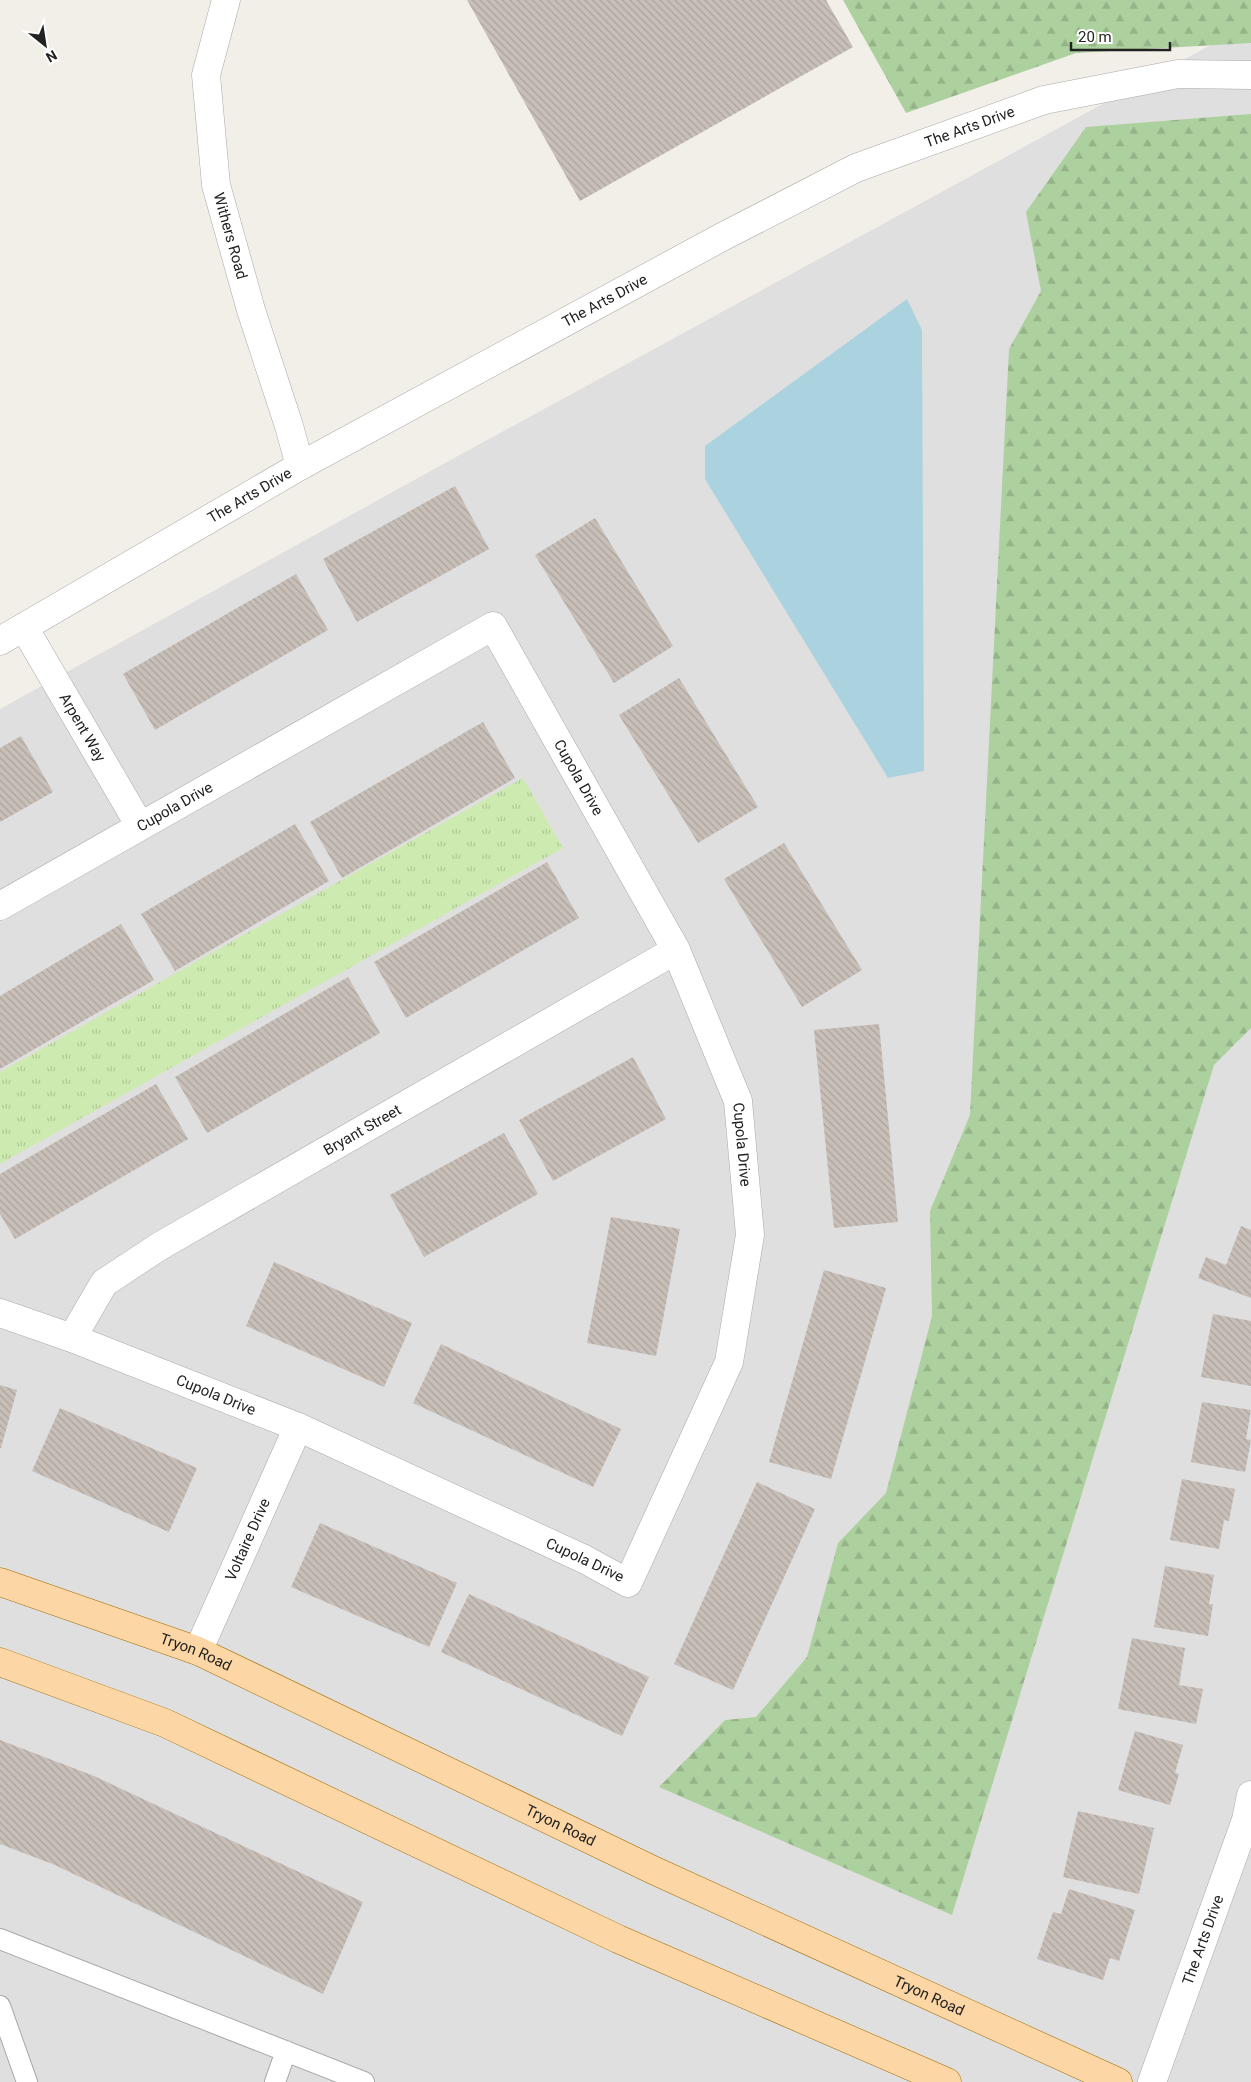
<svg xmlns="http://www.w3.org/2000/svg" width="1251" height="2082" viewBox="0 0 1251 2082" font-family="Roboto,sans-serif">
	<defs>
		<pattern id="grass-tufts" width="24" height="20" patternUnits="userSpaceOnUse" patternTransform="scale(1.25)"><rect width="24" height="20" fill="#cdebb0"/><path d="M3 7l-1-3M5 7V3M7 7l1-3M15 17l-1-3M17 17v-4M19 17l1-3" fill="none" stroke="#b0c997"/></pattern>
		<pattern id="forest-firs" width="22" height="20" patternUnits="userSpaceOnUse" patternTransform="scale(1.25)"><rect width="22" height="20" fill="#add19e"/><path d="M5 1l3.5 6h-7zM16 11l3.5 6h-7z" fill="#95b388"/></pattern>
		<pattern id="building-back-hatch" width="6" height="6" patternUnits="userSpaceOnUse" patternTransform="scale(1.25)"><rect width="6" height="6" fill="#c7bfb8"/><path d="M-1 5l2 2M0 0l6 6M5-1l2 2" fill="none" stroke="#aba49e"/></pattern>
	</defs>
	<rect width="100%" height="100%" fill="#f2efe9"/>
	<!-- residential -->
	<path fill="#e0dfdf" d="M1251 23V2082H0V709L436 468Z"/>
	<!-- grass -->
	<path fill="url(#grass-tufts)" d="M523 778 563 848 0 1164V1072Z"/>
	<!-- forest -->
	<path fill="url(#forest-firs)" d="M843 0H1251V43L1076 53 906 113Z
		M1251 114V1028L1214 1065 952 1915 659 1787 725 1720 756 1717 807 1657 838 1543 886 1493 932 1316 930 1211 970 1115 1009 349 1041 291 1026 212 1086 127Z"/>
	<!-- water -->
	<path fill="#aad3df" d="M907 299 922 330 924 771 888 778 705 479V446Z"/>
	<!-- building -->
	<path fill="url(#building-back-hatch)" d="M467 0H826L853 47 580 201Z
		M455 486 489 549 357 622 323 559Z
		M595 518 673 646 614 683 535 555Z
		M296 574 328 630 155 730 123 674Z
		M679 678 758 807 698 843 619 715Z
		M483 722 515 778 342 878 310 822Z
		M21 736 53 792 0 822V748Z
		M295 824 329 881 175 971 141 914Z
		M784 843 862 970 802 1007 724 879Z
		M547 862 579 918 406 1018 374 962Z
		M121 924 154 980 0 1069V996Z
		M348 977 380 1033 207 1133 175 1077Z
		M879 1024 898 1222 834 1228 814 1030Z
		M633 1057 666 1119 553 1181 519 1120Z
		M156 1084 188 1139 15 1239 0 1214V1174Z
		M504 1133 538 1194 424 1257 390 1195Z
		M611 1217 680 1229 656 1356 587 1343Z
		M1241 1226 1251 1230V1298L1198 1278 1206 1257 1226 1265Z
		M274 1262 412 1323 384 1387 246 1326Z
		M824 1270 886 1288 831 1479 769 1462Z
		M1213 1314 1251 1321V1386L1201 1377Z
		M441 1344 621 1429 593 1487 413 1403Z
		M0 1385 17 1390 1 1448H0Z
		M1202 1402 1251 1410 1246 1439 1251 1440 1245 1472 1191 1462Z
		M60 1408 197 1468 169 1532 32 1471Z
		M1182 1479 1235 1489 1229 1521 1224 1520 1219 1549 1170 1540Z
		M757 1482 815 1509 733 1690 674 1664Z
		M320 1523 457 1583 429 1647 291 1587Z
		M1165 1566 1214 1575 1209 1604H1213L1208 1636 1154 1627Z
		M469 1594 649 1677 622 1736 441 1652Z
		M1132 1638 1185 1648 1179 1685 1203 1689 1196 1724 1118 1709Z
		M1135 1731 1183 1745 1175 1773 1179 1774 1170 1805 1118 1790Z
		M0 1740 94 1776 363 1902 323 1994 55 1865 0 1844Z
		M1078 1811 1154 1828 1139 1894 1063 1877Z
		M1069 1889 1135 1910 1119 1961 1110 1958 1103 1980 1037 1959 1053 1912 1061 1914Z"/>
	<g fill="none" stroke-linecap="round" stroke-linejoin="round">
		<defs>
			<path id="lane" d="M0 1939 364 2082
				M0 2006 27 2082
				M275 2082 286 2051"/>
			<g id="street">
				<path id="s1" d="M226 0 206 75 216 185 251 310 289 426 300 466"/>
				<path id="s2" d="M25 629 140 826"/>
				<path id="s3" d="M0 641 300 466 722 237 856 168 1044 100 1178 74 1251 75"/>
				<path id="s4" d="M0 906 493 626 676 950 738 1101 750 1235 729 1362 628 1583 584 1559 298 1427 72 1338 0 1313"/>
				<path id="s5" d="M72 1338 104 1283 160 1246 676 950"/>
				<path id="s6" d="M198 1651 298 1427"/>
				<path id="s7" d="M1152 2082 1246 1820 1251 1795"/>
			</g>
			<g id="primary">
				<path id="s8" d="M0 1582 198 1651 653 1870 1118 2082"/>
				<path d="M0 1662 165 1723 618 1939 947 2082"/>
			</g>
		</defs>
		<!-- lane casing -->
		<use href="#lane" stroke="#a9a9a9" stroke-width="22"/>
		<!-- street casing -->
		<use href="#street" stroke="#a9a9a9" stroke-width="29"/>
		<!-- primary casing -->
		<use href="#primary" stroke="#a06b00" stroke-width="29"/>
		<!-- lane -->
		<use href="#lane" stroke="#fff" stroke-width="20"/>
		<!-- street -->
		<use href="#street" stroke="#fff" stroke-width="28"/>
		<!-- primary -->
		<use href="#primary" stroke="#fcd6a4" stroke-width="28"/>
	</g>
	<g text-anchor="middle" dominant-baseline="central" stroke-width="5" stroke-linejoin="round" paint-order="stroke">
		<!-- street labels -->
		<g font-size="15" fill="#222" stroke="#fff">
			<text stroke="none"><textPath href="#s3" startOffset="1099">The Arts Drive</textPath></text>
			<text stroke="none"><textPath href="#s1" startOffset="241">Withers Road</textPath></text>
			<text stroke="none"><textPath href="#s3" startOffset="694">The Arts Drive</textPath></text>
			<text stroke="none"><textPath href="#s3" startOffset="289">The Arts Drive</textPath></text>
			<text stroke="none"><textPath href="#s2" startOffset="114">Arpent Way</textPath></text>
			<text stroke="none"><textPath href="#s4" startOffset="741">Cupola Drive</textPath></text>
			<text stroke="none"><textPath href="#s4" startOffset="201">Cupola Drive</textPath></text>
			<text stroke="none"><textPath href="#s5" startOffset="364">Bryant Street</textPath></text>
			<text stroke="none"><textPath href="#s4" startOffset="1146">Cupola Drive</textPath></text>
			<text transform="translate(216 1395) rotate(22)">Cupola Drive</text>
			<text stroke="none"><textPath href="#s6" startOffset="122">Voltaire Drive</textPath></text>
			<text transform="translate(585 1560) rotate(25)">Cupola Drive</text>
			<text stroke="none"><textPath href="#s8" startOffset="208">Tryon Road</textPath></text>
			<text stroke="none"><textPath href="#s8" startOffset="612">Tryon Road</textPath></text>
			<text stroke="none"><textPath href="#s7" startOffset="151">The Arts Drive</textPath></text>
			<text stroke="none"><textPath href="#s8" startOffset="1018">Tryon Road</textPath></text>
		</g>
	</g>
	<!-- north arrow -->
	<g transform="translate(45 45) rotate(150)" stroke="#ffffff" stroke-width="4" paint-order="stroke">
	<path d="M0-4L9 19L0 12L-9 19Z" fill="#222222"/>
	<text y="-8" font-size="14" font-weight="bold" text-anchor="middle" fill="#222222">N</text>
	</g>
	<!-- scale -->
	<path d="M1071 42v8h99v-8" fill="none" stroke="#222222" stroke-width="2.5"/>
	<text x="1078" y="42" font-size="15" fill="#222222" stroke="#ffffff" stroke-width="4" paint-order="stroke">20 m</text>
</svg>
